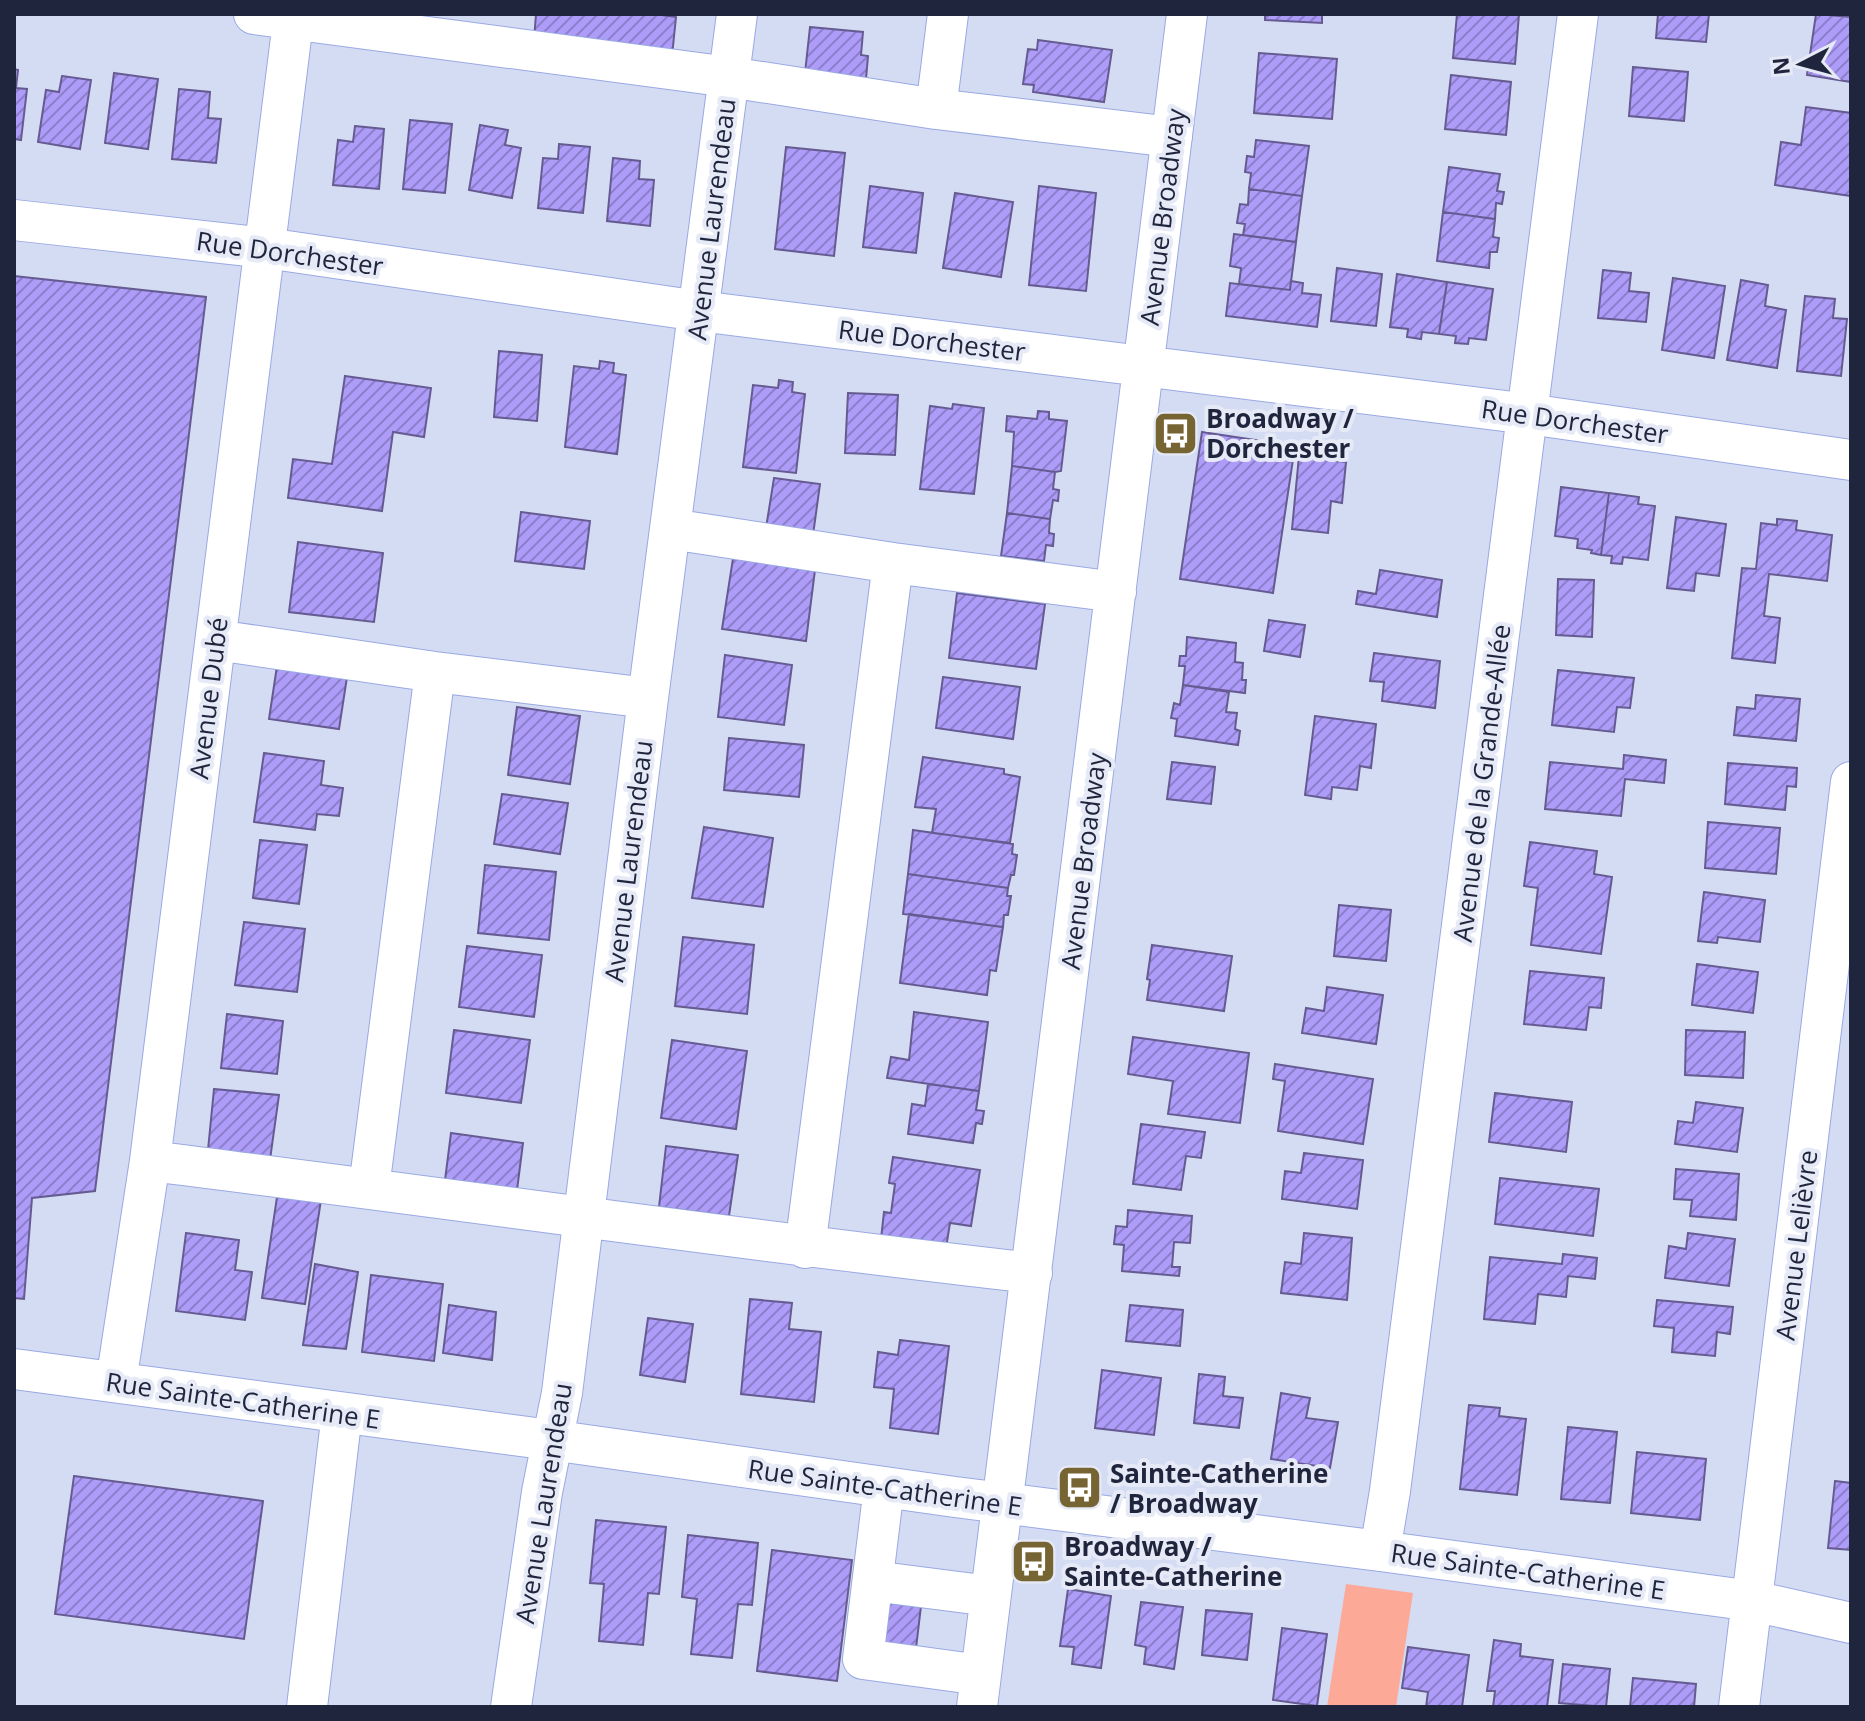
<svg xmlns="http://www.w3.org/2000/svg" width="1865" height="1721" viewBox="0 0 1865 1721" font-family="'Open Sans',sans-serif">
	<defs>
		<pattern id="building-hatch" width="6" height="6" patternUnits="userSpaceOnUse" patternTransform="scale(2)"><rect width="6" height="6" fill="#ae9cf9"/><path d="M-1 1l2-2M0 6l6-6M5 7l2-2" fill="none" stroke="#8d7fcb"/></pattern>
	</defs>
	<rect width="100%" height="100%" fill="#d4dcf4"/>
	<!-- green -->
	<path fill="#fda998" d="M1346 1584 1413 1593 1396 1707H1327Z"/>
	<!-- building -->
	<path fill="url(#building-hatch)" stroke="#655b91" stroke-width="2" d="M536 14H654L676 17 672 56 534 40Z
		M1265 14H1322V23L1265 20Z
		M1457 14H1519L1515 64 1453 58Z
		M1658 14H1709L1706 42 1656 38Z
		M1816 14 1851 17V82L1807 75Z
		M810 27 863 32 861 55 868 56 866 79 805 73Z
		M1038 40 1112 50 1104 102 1033 92 1034 85 1023 84 1028 49 1037 50Z
		M1259 53 1337 59 1332 119 1254 113Z
		M1633 67 1688 72 1684 121 1629 116Z
		M14 69 18 70 16 88 27 89 21 140 14 139Z
		M114 73 158 79 148 149 105 143Z
		M1451 75 1511 82 1506 135 1445 129Z
		M62 76 91 80 80 149 38 142 46 90 59 92Z
		M179 89 210 92 208 118 221 119 216 163 172 159Z
		M1806 107 1851 113V196L1775 185 1781 142 1801 145Z
		M410 120 452 124 445 193 403 189Z
		M480 125 508 130 505 145 521 148 512 198 469 190Z
		M355 126 384 129 379 189 333 185 338 140 353 142Z
		M1256 140 1309 146 1302 196 1249 189 1251 173 1245 172 1247 156 1254 157Z
		M559 144 590 147 583 213 538 208 543 158 558 159Z
		M786 147 845 153 834 256 775 249Z
		M613 158 640 161 639 179 654 180 650 226 607 221Z
		M1449 167 1500 174 1497 191 1504 192 1502 204 1496 203 1495 219 1443 212Z
		M870 186 923 193 916 253 863 247Z
		M1039 186 1096 193 1086 291 1029 285Z
		M1249 189 1302 196 1296 242 1243 235 1245 224 1237 223 1240 204 1248 205Z
		M955 193 1013 202 1001 277 943 268Z
		M1443 212 1495 219 1493 237 1499 238 1497 252H1490L1489 268 1437 261Z
		M1234 234 1296 242 1290 290 1239 284 1241 268 1230 266Z
		M1337 268 1382 274 1376 326 1331 321Z
		M1603 270 1631 273 1629 291 1649 293 1646 322 1598 318Z
		M1397 274 1447 282 1439 334 1422 332 1421 339 1407 337 1408 329 1390 327Z
		M14 276 206 297 95 1191 32 1198 24 1299 14 1298Z
		M1673 278 1725 286 1714 358 1662 350Z
		M1741 280 1768 285 1765 306 1786 310 1777 368 1727 360Z
		M1291 281 1303 283 1302 293 1321 295 1317 327 1226 316 1230 283 1290 290Z
		M1447 282 1493 289 1486 340 1469 338 1468 344 1455 343 1456 336 1439 334Z
		M1805 296 1835 299 1833 318 1847 319 1841 376 1797 371Z
		M499 351 542 355 537 421 494 417Z
		M600 361 614 363 613 373 626 375 617 454 565 447 574 366 599 369Z
		M345 376 431 388 424 437 393 432 382 511 288 498 293 459 332 464Z
		M779 380 793 382 792 392 805 394 796 473 743 467 753 385 778 388Z
		M848 393 898 395 895 455 845 453Z
		M953 404 984 408 974 494 920 489 930 406 952 409Z
		M1038 411 1049 412V419L1067 421 1061 471 1055 472 1012 466 1014 432 1006 431 1007 416 1037 419Z
		M1202 432 1295 446 1273 593 1180 579Z
		M1299 456 1346 462 1342 503 1331 501 1328 533 1292 529Z
		M1012 466 1055 472 1053 489 1059 490 1058 501 1053 500 1050 519 1007 513Z
		M774 478 820 484 813 535 766 528Z
		M1561 487 1609 493 1601 555 1591 553 1592 550 1577 548 1578 539 1555 536Z
		M1609 493 1639 497 1638 504 1655 506 1648 560 1623 557 1622 564 1611 563 1612 556 1601 555Z
		M521 512 590 521 584 569 515 561Z
		M1007 513 1050 519 1049 533 1054 534 1053 546 1046 545 1044 561 1001 556Z
		M1676 517 1726 524 1719 576 1696 573 1694 591 1667 588Z
		M1777 519 1797 521 1796 530 1832 535 1827 581 1769 574 1764 616 1780 618 1775 663 1732 658 1742 568 1756 569 1761 523 1777 525Z
		M298 542 383 553 374 622 289 612Z
		M734 552 816 562 806 641 722 629Z
		M1380 570 1442 580 1437 617 1356 604 1358 591 1376 594Z
		M1558 579 1594 580 1592 637 1556 635Z
		M957 593 1045 604 1036 669 949 658Z
		M1269 620 1305 625 1300 657 1264 651Z
		M1187 637 1236 643 1235 662 1243 663 1242 680H1246L1245 693 1183 685 1185 666H1179L1180 656H1186Z
		M1374 653 1440 661 1435 708 1382 701 1384 682 1370 681Z
		M725 655 792 665 784 725 718 717Z
		M277 666 347 677 339 729 269 719Z
		M1558 670 1634 678 1630 708 1617 707 1614 732 1552 725Z
		M943 677 1020 687 1013 739 936 728Z
		M1183 685 1229 692 1226 712 1237 713 1235 729 1240 731 1238 745 1175 736 1177 719 1171 718 1174 703 1180 705Z
		M1756 695 1800 699 1796 741 1734 735 1737 707 1755 709Z
		M517 707 580 716 570 784 508 775Z
		M1315 716 1376 724 1371 768 1360 766 1357 790 1332 787 1331 799 1305 795Z
		M729 738 804 745 799 797 724 790Z
		M264 753 324 761 321 785 343 788 339 816 317 814 315 830 254 822Z
		M1624 755 1666 760 1664 783 1625 779 1621 816 1545 809 1550 762 1623 769Z
		M923 757 1004 769V774L1020 777 1010 843 932 833 936 809 915 807Z
		M1172 762 1215 767 1211 804 1167 799Z
		M1728 763 1797 768 1796 787 1787 786 1785 810 1725 804Z
		M502 794 568 803 560 854 494 844Z
		M1708 822 1780 828 1776 874 1705 868Z
		M704 827 773 838 763 907 692 898Z
		M913 830 1013 844 1012 854 1017 855 1014 875H1011L1008 888 908 874Z
		M260 840 307 845 299 904 253 898Z
		M1530 842 1597 851 1594 874 1612 877 1601 954 1531 945 1538 888 1524 886Z
		M485 865 556 872 549 940 478 933Z
		M908 874 1008 888 1007 896H1011L1008 915H1004L1003 927 903 914Z
		M1704 892 1765 900 1760 942 1718 937 1717 943 1698 941Z
		M1339 905 1391 910 1386 961 1334 956Z
		M909 914 1003 927 996 971 990 970 987 995 900 983Z
		M244 922 305 929 297 992 235 985Z
		M683 937 754 945 747 1014 675 1006Z
		M1152 945 1232 956 1224 1011 1147 1000 1150 980 1147 979Z
		M467 946 542 955 534 1017 459 1007Z
		M1697 964 1758 972 1753 1013 1692 1005Z
		M1530 971 1604 978 1601 1008 1589 1007 1586 1030 1524 1024Z
		M1327 987 1383 995 1376 1044 1302 1033 1306 1008 1324 1011Z
		M914 1012 988 1022 979 1091 887 1078 891 1057 909 1060Z
		M227 1014 283 1021 277 1074 221 1068Z
		M454 1030 530 1040 521 1103 446 1093Z
		M1686 1030 1745 1032 1743 1078 1685 1075Z
		M1133 1037 1249 1053 1240 1123 1168 1114 1173 1081 1128 1074Z
		M672 1040 747 1051 736 1129 661 1118Z
		M1275 1064 1373 1079 1363 1144 1278 1131 1285 1081 1273 1079Z
		M928 1084 979 1091 976 1110 984 1111 982 1124 976 1123 973 1143 908 1134 912 1104 925 1106Z
		M214 1089 279 1095 269 1167 207 1160Z
		M1495 1093 1572 1102 1566 1152 1489 1142Z
		M1696 1102 1743 1108 1737 1152 1675 1144 1678 1121 1693 1123Z
		M1141 1124 1205 1132 1201 1158 1186 1156 1181 1190 1133 1184Z
		M451 1133 523 1143 516 1198 444 1188Z
		M666 1146 738 1155 729 1216 659 1207Z
		M1304 1153 1363 1160 1357 1209 1282 1199 1285 1171 1301 1173Z
		M893 1157 980 1170 971 1226 950 1223 946 1248 881 1239 884 1212 891 1213 895 1184 889 1183Z
		M1676 1169 1739 1174 1736 1220 1690 1216 1692 1200 1674 1199Z
		M1500 1178 1599 1189 1593 1236 1495 1224Z
		M277 1197 321 1200 305 1304 262 1298Z
		M1128 1210 1192 1216 1190 1243 1174 1242 1172 1267H1180L1179 1276 1122 1271 1124 1245 1114 1244 1116 1226 1127 1227Z
		M186 1233 239 1240 235 1270 252 1272 245 1320 176 1311Z
		M1304 1233 1352 1238 1347 1300 1281 1293 1285 1262 1301 1264Z
		M1688 1233 1735 1239 1729 1286 1665 1278 1669 1246 1686 1249Z
		M1563 1254 1597 1258 1595 1279 1568 1276 1566 1297 1538 1294 1535 1324 1484 1319 1490 1257 1562 1264Z
		M315 1264 358 1272 346 1349 303 1345Z
		M371 1275 443 1284 434 1361 362 1352Z
		M750 1299 792 1303 789 1329 821 1332 814 1402 741 1394Z
		M1657 1300 1733 1307 1730 1334 1717 1332 1715 1356 1672 1352 1674 1328 1654 1326Z
		M449 1305 496 1312 492 1360 443 1353Z
		M1130 1305 1183 1310 1180 1346 1126 1341Z
		M648 1318 693 1324 685 1382 640 1375Z
		M900 1340 949 1346 938 1434 890 1428 894 1389 874 1387 878 1352 898 1355Z
		M1102 1370 1161 1378 1154 1435 1095 1428Z
		M1199 1374 1225 1377 1223 1396 1243 1398 1239 1428 1194 1423Z
		M1281 1393 1310 1398 1306 1418 1338 1422 1330 1468 1271 1459Z
		M1469 1405 1500 1408 1499 1416 1526 1419 1517 1495 1460 1489Z
		M1568 1427 1617 1432 1610 1503 1561 1499Z
		M1637 1452 1706 1459 1700 1520 1631 1513Z
		M74 1476 263 1501 244 1639 55 1614Z
		M1835 1481 1851 1483V1550L1828 1548Z
		M596 1520 666 1527 659 1594 648 1593 643 1645 599 1641 604 1584 590 1583Z
		M688 1535 758 1543 752 1605 738 1604 732 1658 691 1654 697 1599 682 1597Z
		M772 1550 852 1560 837 1681 757 1671Z
		M1068 1589 1111 1596 1101 1668 1072 1664 1074 1647 1060 1646Z
		M880 1600 921 1606 916 1648 874 1642Z
		M1141 1602 1183 1607 1174 1669 1144 1664 1146 1647 1135 1645Z
		M1206 1610 1252 1614 1247 1660 1202 1655Z
		M1282 1628 1327 1634 1317 1706 1273 1700Z
		M1494 1640 1521 1644 1520 1656 1553 1660 1547 1707H1493L1495 1691H1487Z
		M1408 1647 1469 1655 1462 1707H1426L1428 1692 1402 1688Z
		M1563 1664 1610 1669 1606 1707 1559 1703Z
		M1633 1678 1696 1684 1694 1707H1630Z"/>
	<g fill="none" stroke-linecap="round" stroke-linejoin="round">
		<defs>
			<path id="minor" d="M254 14 729 77 936 109 1172 137
				M936 109 948 14
				M14 220 266 248 699 311 1528 414 1851 460
				M671 529 893 563 1116 592
				M216 640 435 672 648 698
				M150 1161C444 1197 737 1240 1032 1273
				M369 1188 435 672
				M805 1248 893 563
				M14 1369 551 1440 955 1497 1380 1551 1753 1601 1851 1623
				M116 1382 150 1161 294 14
				M884 1487 863 1659 981 1675
				M1380 1551 1390 1491 1578 14
				M873 1581 990 1596
				M307 1707 342 1413
				M511 1707 542 1492 562 1393 648 698 737 14
				M977 1707 1187 14
				M1739 1707 1851 782"/>
		</defs>
		<!-- minor casing -->
		<use href="#minor" stroke="#99a9e2" stroke-width="42"/>
		<!-- minor -->
		<use href="#minor" stroke="#fff" stroke-width="40"/>
	</g>
	<!-- icons -->
	<defs>
		<symbol id="bus-square" viewBox="-11 -11 22 22"><rect x="-9" y="-9" width="18" height="18" rx="4" fill="#766533" stroke="#e6e9f6"/><path d="M-5-6H5V4H4V6H2V4H-2V6H-4V4H-5ZM-3.5-4V0h7V-4ZM-3.5 1.2v1.5H-2V1.2ZM2 1.2v1.5H3.5V1.2Z" fill="#fff"/></symbol>
	</defs>
	<g fill-rule="evenodd">
		<use href="#bus-square" x="1150" y="408" width="51" height="51"/>
		<use href="#bus-square" x="1054" y="1462" width="51" height="51"/>
		<use href="#bus-square" x="1008" y="1536" width="51" height="51"/>
	</g>
	<g text-anchor="middle" dominant-baseline="central" stroke-width="8" stroke-linejoin="round" paint-order="stroke">
		<!-- street labels -->
		<g font-size="26" fill="#1f253c" stroke="#e6e9f6">
			<text transform="translate(1162 217) rotate(-83)">Avenue Broadway</text>
			<text transform="translate(711 219) rotate(-83)">Avenue Laurendeau</text>
			<text transform="translate(290 253) rotate(8)">Rue Dorchester</text>
			<text transform="translate(932 340) rotate(7)">Rue Dorchester</text>
			<text transform="translate(1575 421) rotate(8)">Rue Dorchester</text>
			<text transform="translate(208 698) rotate(-83)">Avenue Dubé</text>
			<text transform="translate(1481 783) rotate(-83)">Avenue de la Grande-Allée</text>
			<text transform="translate(628 861) rotate(-83)">Avenue Laurendeau</text>
			<text transform="translate(1083 861) rotate(-83)">Avenue Broadway</text>
			<text transform="translate(1796 1245) rotate(-83)">Avenue Lelièvre</text>
			<text transform="translate(243 1400) rotate(8)">Rue Sainte-Catherine E</text>
			<text transform="translate(885 1487) rotate(8)">Rue Sainte-Catherine E</text>
			<text transform="translate(543 1503) rotate(-81)">Avenue Laurendeau</text>
			<text transform="translate(1528 1571) rotate(8)">Rue Sainte-Catherine E</text>
		</g>
		<!-- poi labels -->
		<g font-size="26" font-weight="bold" fill="#1f253c" stroke="#e6e9f6" text-anchor="start">
			<text x="1206" y="418">Broadway /<tspan x="1206" dy="30">Dorchester</tspan></text>
			<text x="1110" y="1473">Sainte-Catherine<tspan x="1110" dy="30">/ Broadway</tspan></text>
			<text x="1064" y="1546">Broadway /<tspan x="1064" dy="30">Sainte-Catherine</tspan></text>
		</g>
	</g>
	<!-- border -->
	<rect width="1865" height="1721" fill="none" stroke="#1f253c" stroke-width="32"/>
	<!-- north arrow -->
	<g transform="translate(1801 64) rotate(264)" stroke="#e6e9f6" stroke-width="6" paint-order="stroke">
	<path d="M0-6L14 30L0 20L-14 30Z" fill="#1f253c"/>
	<text y="-12" font-size="22" font-weight="bold" text-anchor="middle" fill="#1f253c">N</text>
	</g>
</svg>
